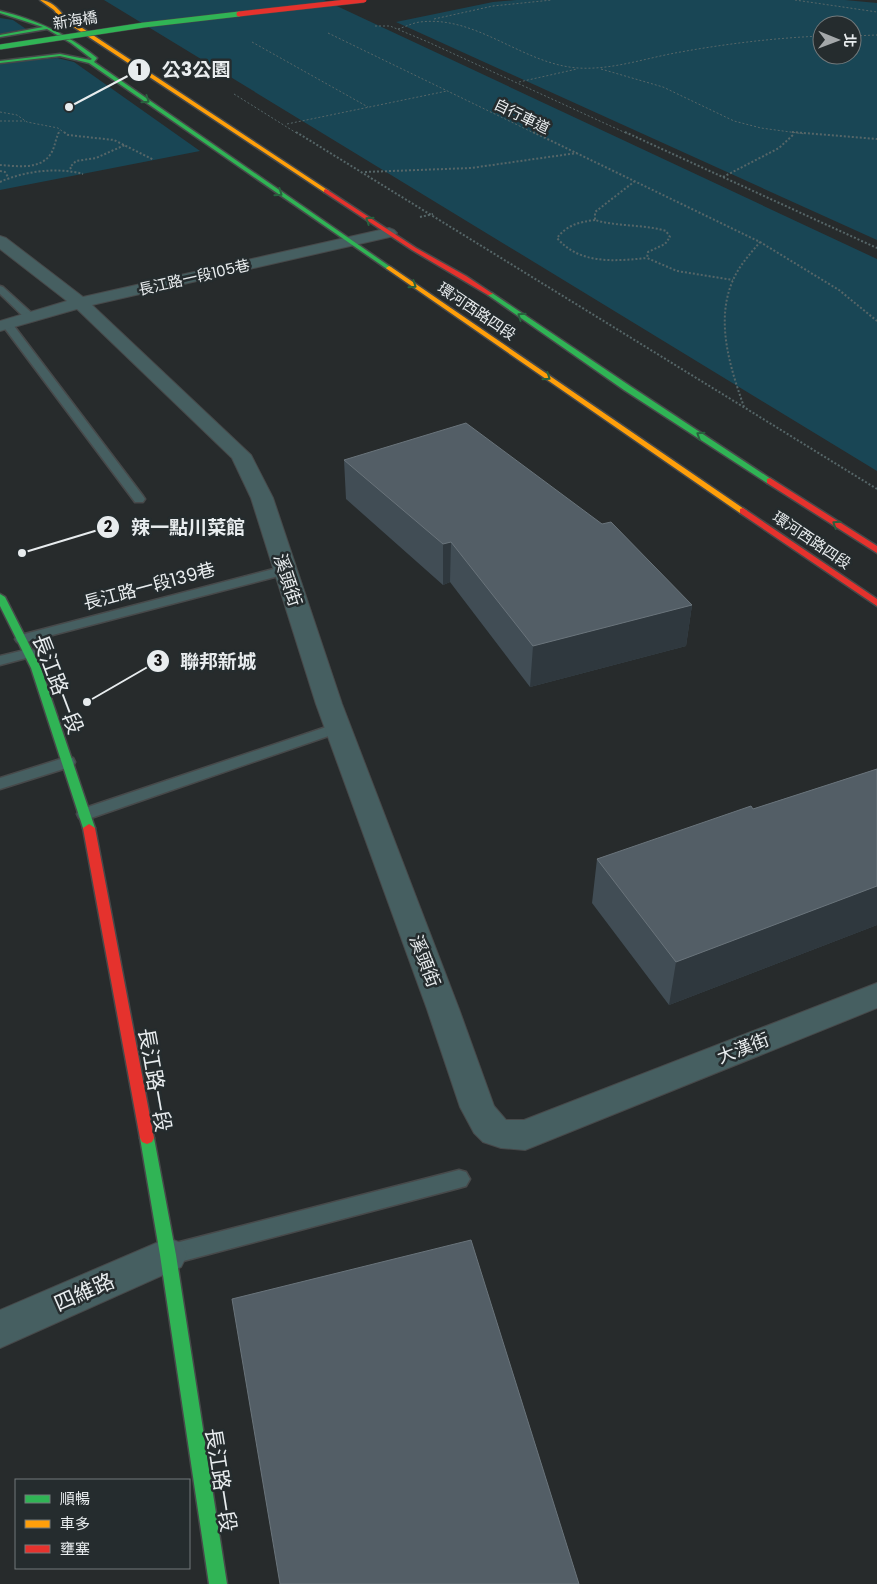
<svg xmlns="http://www.w3.org/2000/svg" width="877" height="1584" viewBox="0 0 877 1584" font-family="Poppins,'Noto Sans TC',sans-serif">
	<rect width="100%" height="100%" fill="#272b2c"/>
	<!-- green -->
	<path fill="#194655" fill-rule="evenodd" d="M104 0H324L877 259V471Z
		M516 0H845L877 3V240L396 22 493 2ZM822 25H852V55H822Z
		M0 18 13 20 26 29 0 34Z
		M57 58 74 62 200 151 0 190V63Z"/>
	<g fill="none" stroke-linecap="round" stroke-linejoin="round">
		<defs>
			<path id="lane" d="M0 286 3 287 35 316V320H27L0 294Z
				M7 321 11 322 143 496 145 499 143 502H135L3 326 2 324Z
				M285 566 290 567 292 570 290 573 22 643 17 642 15 639 17 636Z
				M29 649 34 650 36 653 34 656 0 665V656Z
				M338 723 343 725 346 728 343 731 91 818 85 820 79 818 77 814 79 810Z
				M67 757 73 758 75 762 73 766 0 789V778Z
				M459 1170 466 1172 470 1179 466 1186 459 1188 168 1265 160 1262 157 1255 160 1248 168 1245Z"/>
			<path id="street" d="M389 228 394 230 397 233 394 236 92 305 251 455 273 498 342 704 459 1009 494 1106 506 1120H524L877 983V1008L525 1150 501 1148 483 1142 474 1133 460 1107 427 1009 316 704 251 498 232 458 77 309 0 331V321L67 301 0 249V236L6 238 83 297Z
				M168 1238 181 1243 187 1255 181 1267 0 1348V1310Z"/>
			<path id="fast" d="M0 11C37 20 67 34 97 58L94 62 392 268 387 269 89 63 60 56 0 63V61L60 54 90 60 92 59 71 43 47 29 0 37V35L43 27 0 13Z
				M488 293H492L630 386 774 481 773 483H767L624 390 488 295Z
				M0 594 5 597 41 668 95 828 93 831H85L83 828 31 668 0 606Z
				M147 1132 152 1134 154 1138 176 1255 227 1584H209L160 1255 140 1138 142 1134Z"/>
			<path id="slow" d="M40 0C50 0 58 8 64 16L329 191 324 192 60 18 54 10Z
				M389 266 391 267 747 511 746 513H740L387 269 386 268Z"/>
			<path id="jam" d="M326 189 416 248 466 276 493 294 488 295 412 250 324 192V190Z
				M770 478 877 546V553L767 483V479Z
				M743 508 877 599V606L740 513V509Z
				M89 824 95 828 154 1138 152 1142 147 1144 142 1142 140 1138 83 828Z"/>
		</defs>
		<!-- lane casing -->
		<use href="#lane" stroke="#47494a" stroke-width="3"/>
		<!-- street casing -->
		<use href="#street" stroke="#47494a" stroke-width="2"/>
		<!-- fast casing -->
		<use href="#fast" stroke="#47494a" stroke-width="3"/>
		<!-- slow casing -->
		<use href="#slow" stroke="#47494a" stroke-width="3"/>
		<!-- jam casing -->
		<use href="#jam" stroke="#47494a" stroke-width="3"/>
		<!-- path-far1 -->
		<path stroke="#566668" stroke-width="1" stroke-dasharray="2 2" stroke-linecap="butt" d="M795 0 877 12
			M434 19 493 6 552 0
			M375 26H390L428 42 628 134
			M398 29C405 27 412 23 420 22 477 15 522 64 578 68 611 70 643 59 675 53 724 44 773 38 822 36
			M328 33 536 134
			M852 36 877 35
			M252 42 368 107
			M601 69 663 87 734 121 761 128 805 134
			M519 82 577 69
			M234 94 298 134
			M0 112 17 115 27 122 58 128 66 134
			M0 121H25
			M287 124 447 91
			M58 134 60 130"/>
		<!-- path -->
		<path stroke="#566668" stroke-width="2" stroke-dasharray="2 2" stroke-linecap="butt" d="M64 132 68 135 114 140 154 160
			M296 132 877 489
			M533 132 760 242 839 290 877 321
			M625 132 877 248
			M792 132 877 139
			M0 165C16 166 39 170 50 155 55 148 55 140 59 132
			M71 169 70 167 76 161 96 158 125 145
			M0 171 5 172 8 177
			M365 172 471 168 577 153
			M723 177 779 148 794 134
			M635 181 595 212V220C618 227 643 224 666 231L670 237 665 244 648 252 647 258 677 271 733 280
			M0 182C24 171 58 167 83 174
			M420 217 433 214
			M595 220C579 222 567 225 557 238 580 265 615 261 647 258
			M744 407C730 367 715 321 733 280 739 266 750 254 760 242"/>
		<!-- lane -->
		<use href="#lane" fill="#465f61" fill-rule="evenodd"/>
		<!-- street -->
		<use href="#street" fill="#465f61" fill-rule="evenodd"/>
		<!-- fast -->
		<use href="#fast" fill="#30b455" fill-rule="evenodd"/>
		<!-- slow -->
		<use href="#slow" fill="#ff9f0a" fill-rule="evenodd"/>
		<!-- jam -->
		<use href="#jam" fill="#e5322d" fill-rule="evenodd"/>
		<defs>
			<path id="fast-bridge" d="M0 47 144 25 239 14"/>
			<path id="jam-bridge" d="M239 14 364 0"/>
		</defs>
		<!-- fast-bridge casing -->
		<use href="#fast-bridge" stroke="#47494a" stroke-width="6" stroke-linecap="butt"/>
		<!-- jam-bridge casing -->
		<use href="#jam-bridge" stroke="#47494a" stroke-width="6" stroke-linecap="butt"/>
		<!-- fast-bridge -->
		<use href="#fast-bridge" stroke="#30b455" stroke-width="5"/>
		<!-- jam-bridge -->
		<use href="#jam-bridge" stroke="#e5322d" stroke-width="5"/>
	</g>
	<!-- wall -->
	<path fill="#414d55" d="M344 460 692 605 686 646 530 687 450 582 443 585 346 499Z
		M877 769V925L669 1005 592 903 597 859Z"/>
	<!-- shaded-wall -->
	<path fill="#2f383e" d="M451 542 450 582 443 585V544Z
		M692 605 686 646 530 687 533 646Z
		M877 886V925L669 1005 676 962Z"/>
	<!-- building -->
	<path fill="#535e66" stroke="#6a747b" d="M466 423 602 524 611 522 692 605 533 646 451 542 443 544 344 460Z
		M877 769V886L676 962 597 859 751 806 753 809Z
		M471 1240 579 1584H280L232 1299Z"/>
	<!-- one-way arrows -->
	<defs><path id="oneway-chevron" d="M-2-3.5L2.5 0L-2 3.5" fill="none" stroke-width="1.6" stroke-linecap="round" stroke-linejoin="round" transform="scale(1.25)"/></defs>
	<g stroke="#29623e">
		<use href="#oneway-chevron" transform="translate(146 100) rotate(35)"/>
		<use href="#oneway-chevron" transform="translate(279 193) rotate(35)"/>
		<use href="#oneway-chevron" transform="translate(369 220) rotate(-146)"/>
		<use href="#oneway-chevron" transform="translate(413 285) rotate(34)"/>
		<use href="#oneway-chevron" transform="translate(521 316) rotate(-145)"/>
		<use href="#oneway-chevron" transform="translate(547 377) rotate(34)"/>
		<use href="#oneway-chevron" transform="translate(700 435) rotate(-147)"/>
		<use href="#oneway-chevron" transform="translate(836 524) rotate(-147)"/>
	</g>
	<g text-anchor="middle" dominant-baseline="central" stroke-width="5" stroke-linejoin="round" paint-order="stroke">
		<!-- far-street labels -->
		<g font-size="15" fill="#e8ecee" stroke="#252c2e">
			<text transform="translate(75 20) rotate(-9)">新海橋</text>
			<text transform="translate(522 116) rotate(26)">自行車道</text>
			<text transform="translate(194 277) rotate(-13)">長江路一段105巷</text>
			<text transform="translate(477 311) rotate(34)">環河西路四段</text>
			<text transform="translate(812 540) rotate(34)">環河西路四段</text>
		</g>
		<!-- street labels -->
		<g font-size="18" fill="#e8ecee" stroke="#252c2e">
			<text transform="translate(288 580) rotate(72)">溪頭街</text>
			<text transform="translate(149 586) rotate(-15)">長江路一段139巷</text>
			<text transform="translate(425 961) rotate(69)">溪頭街</text>
			<text transform="translate(743 1048) rotate(-21)">大漢街</text>
		</g>
		<!-- near-street labels -->
		<g font-size="21" fill="#e8ecee" stroke="#252c2e">
			<text transform="translate(58 684) rotate(69)">長江路一段</text>
			<text transform="translate(155 1080) rotate(80)">長江路一段</text>
			<text transform="translate(84 1292) rotate(-24)">四維路</text>
			<text transform="translate(221 1480) rotate(81)">長江路一段</text>
		</g>
	</g>
	<!-- callouts -->
	<path fill="none" stroke="#e8ecee" stroke-width="2" d="M69 107L139 70M22 553L108 527M87 702L158 661"/>
	<g fill="#e8ecee" stroke="#252c2e" stroke-width="2">
		<circle cx="69" cy="107" r="5"/>
		<circle cx="22" cy="553" r="5"/>
		<circle cx="87" cy="702" r="5"/>
		<circle cx="139" cy="70" r="12"/>
		<circle cx="108" cy="527" r="12"/>
		<circle cx="158" cy="661" r="12"/>
	</g>
	<g font-size="15" text-anchor="middle" font-weight="bold" fill="#111">
		<text x="139" y="75">1</text>
		<text x="108" y="532">2</text>
		<text x="158" y="666">3</text>
	</g>
	<g font-size="19" text-anchor="middle" font-weight="bold" fill="#e8ecee" stroke="#252c2e" stroke-width="5" stroke-linejoin="round" paint-order="stroke">
		<text x="196" y="76">公3公園</text>
		<text x="188" y="534">辣一點川菜館</text>
		<text x="218" y="668">聯邦新城</text>
	</g>
	<!-- legend -->
	<rect x="15" y="1479" width="175" height="90" fill="#252c2e" stroke="#73797b"/>
	<rect x="25" y="1495" width="25" height="8" fill="#30b455" stroke="#73797b"/>
	<text x="60" y="1504" font-size="15" fill="#e8ecee">順暢</text>
	<rect x="25" y="1520" width="25" height="8" fill="#ff9f0a" stroke="#73797b"/>
	<text x="60" y="1529" font-size="15" fill="#e8ecee">車多</text>
	<rect x="25" y="1545" width="25" height="8" fill="#e5322d" stroke="#73797b"/>
	<text x="60" y="1554" font-size="15" fill="#e8ecee">壅塞</text>
	<!-- north arrow -->
	<g transform="translate(837 40) rotate(91)"><circle r="24" fill="#252c2e" stroke="#73797b"/>
	<path d="M0-4L9 19L0 12L-9 19Z" fill="#a4a8aa"/>
	<text y="-8" font-size="14" font-weight="bold" text-anchor="middle" fill="#e8ecee">北</text>
	</g>
</svg>
